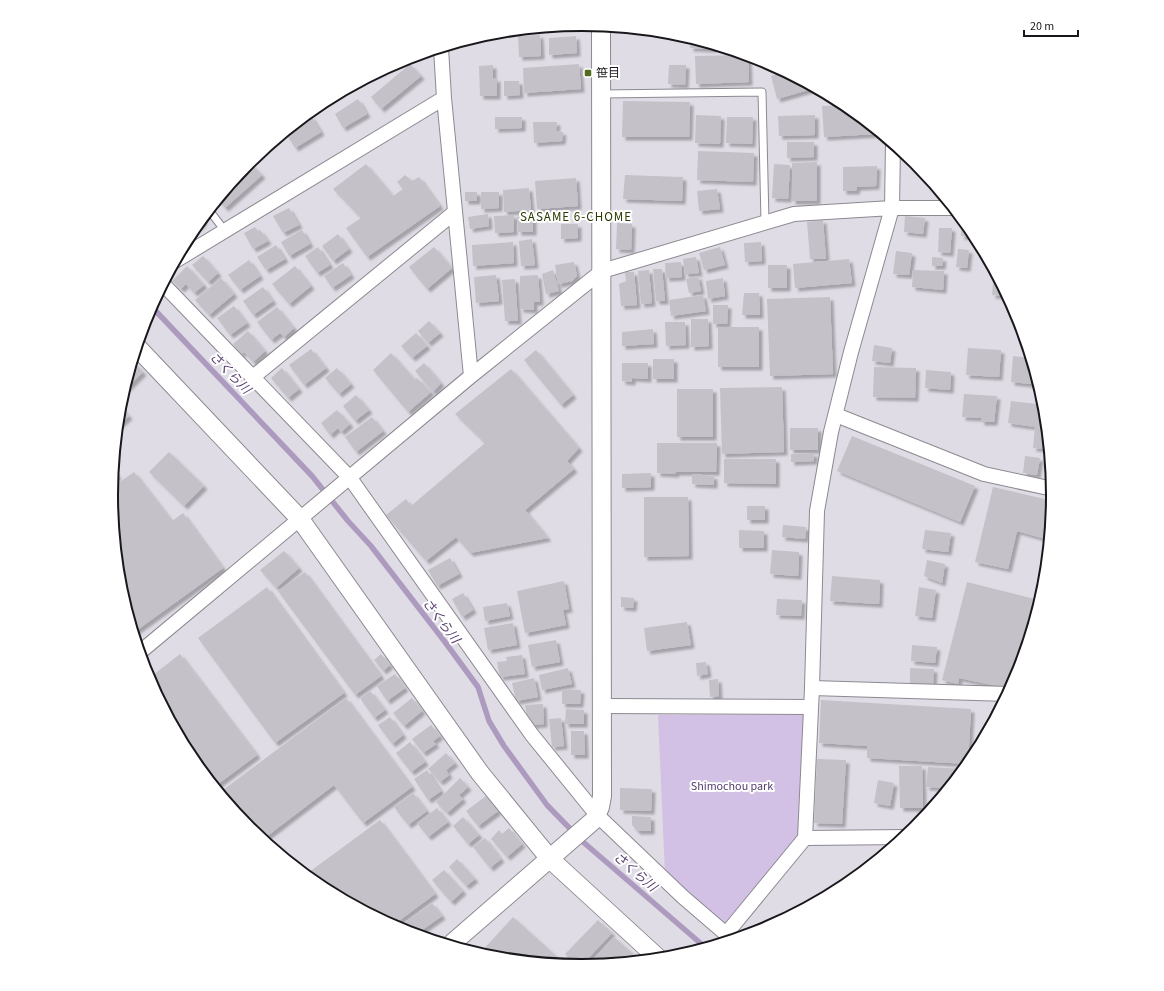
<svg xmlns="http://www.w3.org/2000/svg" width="1164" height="991" viewBox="0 0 1164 991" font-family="'Source Sans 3','Noto Sans JP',sans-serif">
	<defs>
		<filter id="shadow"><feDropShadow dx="3.5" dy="3.5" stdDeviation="1" flood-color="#0004"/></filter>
	</defs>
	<rect width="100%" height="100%" fill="#e0dce5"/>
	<!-- green -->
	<path fill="#d2c1e5" d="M658 715H805L801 836 723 926 665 874Z"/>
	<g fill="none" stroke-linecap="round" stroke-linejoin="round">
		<!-- stream -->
		<path stroke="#ac9bbf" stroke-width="5.5" d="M151 306 312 476 348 521 371 546 445 642 478 687 489 721 504 746 547 805 582 841 706 948"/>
	</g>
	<!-- building -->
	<path fill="#c4c1c9" filter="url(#shadow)" d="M540 35 541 56 519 57 518 36Z
		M576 36 577 53 549 55V38Z
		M691 38 713 45V49L690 48Z
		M745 55 748 56 749 82 696 84 695 56Z
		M410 64 421 76 381 109 371 97Z
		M579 64 581 89 524 93 523 68Z
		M493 65V79L497 78V96H480L479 66Z
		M669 65H686L685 85 668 84Z
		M784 72 794 77 815 88 777 99 771 76Z
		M504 81H519L520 95 504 96Z
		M358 99 367 114 343 128 335 114Z
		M623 101 690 102 689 137H622Z
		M846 105 877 130V134L824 137 822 106Z
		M696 115 721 116 720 144 695 143Z
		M815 115V135L779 136 778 116Z
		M311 116 321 132 295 148 285 132Z
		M495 117H522V128L495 129Z
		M727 117H753L752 144 726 143Z
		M533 122H557L556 131 563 132 562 141 534 143Z
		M787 142H814V157L787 158Z
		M698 151 754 153 753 182 697 180Z
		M249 162 262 175 225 208 218 200Z
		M817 162V201H792V163Z
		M366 164 393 196 403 189 397 182 405 175 412 181 419 177 440 206 367 257 346 228 361 218 333 189Z
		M774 164 790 165 788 199 772 198Z
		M877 166 876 186 857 187 856 191H843V167Z
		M625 175 683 177 682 201 623 199Z
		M576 178 578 206 537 209 535 181Z
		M529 188 531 210 504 212 503 190Z
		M717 189 720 209 699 211 697 191Z
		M465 192H477V201H465Z
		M481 192H499V208L481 209Z
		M289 208 299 225 283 233 273 216Z
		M488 214 489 226 470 229 468 217Z
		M514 215V232L495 233 494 216Z
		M905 216 925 218 923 234 904 232Z
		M517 217H533V232H518Z
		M962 218 974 234 976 237 961 236Z
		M202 219 204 221 192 233 191 232Z
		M823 220 826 259H810L807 222Z
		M617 223 632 224 631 250 616 249Z
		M561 224H578V238L561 239Z
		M255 227 258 231 260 230 268 241 253 249 244 233Z
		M939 228H952L950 253 938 252Z
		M302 230 310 244 289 256 281 242Z
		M338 234 349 249 333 261 322 246Z
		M532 239 535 265 521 266 519 241Z
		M513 242 514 263 473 266 472 245Z
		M761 242 762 261 745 262 744 243Z
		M276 245 285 259 266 270 257 257Z
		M318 247 330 265 317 273 305 256Z
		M434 247 452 268 427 289 409 267Z
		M720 247 725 265 704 270 699 253Z
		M958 249 969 250 967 268 956 267Z
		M896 251 912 253 909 275 893 274Z
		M203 256 218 273 208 282 192 265Z
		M696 257 699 273 685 274 683 259Z
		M932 257 943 258 942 266H932Z
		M849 259 852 283 795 288 793 264Z
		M249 260 260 276 240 290 228 275Z
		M574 262 577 276 572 281 558 284 555 265Z
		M681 262 682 277 666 278 665 263Z
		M343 263 351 275 332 288 324 276Z
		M768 265H787V288H768Z
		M187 266 204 285 194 293 186 284 181 289 172 281Z
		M295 266 311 286 289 304 272 284Z
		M653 269H662L665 301H656Z
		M553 270 559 291 546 294 542 274Z
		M649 270 652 303 641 304 638 271Z
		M913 270 944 271 943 290 912 287Z
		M994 271 1007 296 992 295Z
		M625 272H634L637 305 621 306 619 284 626 281Z
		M496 275 499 301 476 303 474 277Z
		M538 275 540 302H534V310L520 309V276Z
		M698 276 701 291 689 293 686 279Z
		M221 278 234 294 209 315 195 300Z
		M723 278 725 296 708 299 706 281Z
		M515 279 518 321H505L502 280Z
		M263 287 273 301 253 315 243 301Z
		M744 293H759L760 315H742Z
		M703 295 706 311 671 316 669 300Z
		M830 297 833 374 770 376 767 299Z
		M713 305H728L727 324H713Z
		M234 306 247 323 230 335 217 318Z
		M277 307 294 328 284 337 280 333 271 340 257 322Z
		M691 319H708L709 346 691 347Z
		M429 321 440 333 428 343 418 331Z
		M665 322H685L686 345 666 346Z
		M718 327H759V367H718Z
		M653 329 654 344 622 346V332Z
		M248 331 265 351 253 362 244 352 241 354 233 344Z
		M416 333 427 346 412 358 401 346Z
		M874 345 892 348 890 363 872 361Z
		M968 348 1001 350 999 377 966 375Z
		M311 349 326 368 304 385 289 365Z
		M536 350 573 395 561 405 524 360Z
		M391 353 415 380 417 378 431 392 408 412 373 370Z
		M1013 356 1031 358 1033 365 1031 384 1011 382Z
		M653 359H674V379H653Z
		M134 363 143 372 126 389 125 387 131 365Z
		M424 363 441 383 433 392 415 371Z
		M622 363H648V379L632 378V382L622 381Z
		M874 367 916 368 915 398 873 397Z
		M282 368 299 389 288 398 271 378Z
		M337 368 351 384 339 394 325 378Z
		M511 369 579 448 567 461 574 469 525 510 548 538 470 553 456 537 426 561 386 515 406 499 411 506 485 443 455 414Z
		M926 370 951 372 950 390 925 388Z
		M782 387 784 452 722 454 720 388Z
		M677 389H713V437H677Z
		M964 394 997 396 994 422H981V418L962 417Z
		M356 395 369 410 355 421 343 406Z
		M1011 401 1045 405 1049 449 1033 448 1035 427 1008 423Z
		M122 408 129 416 117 427 119 411Z
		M337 410 350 424 341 432 338 428 330 435 321 423Z
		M372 417 383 431 356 452 345 437Z
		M790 428H818V450H790Z
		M852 436 975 486 960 522 837 471Z
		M657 443H717L716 472H676L675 474 657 473Z
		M1048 451H1049L1051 475 1047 474Z
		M169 452 204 486 184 506 149 472Z
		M814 453V461L791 462V454Z
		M1025 456 1040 458 1037 475 1023 473Z
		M724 459H776V484L724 483Z
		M113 469 118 476 112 480Z
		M134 472 172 521 183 513 223 568 133 633 120 587 111 495V488Z
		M651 473V487L622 488V474Z
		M692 474 714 476V485L692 484Z
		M993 487 1053 501 1049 540 1017 531 1008 569 975 562Z
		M644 497H688L689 556 644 557Z
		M747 506H765V520H747Z
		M783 525 806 527 805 539 782 537Z
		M739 530 764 531V548H739Z
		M925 530 951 533 948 552 922 549Z
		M772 550 799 552 798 576 770 574Z
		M284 551 299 568 276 588 260 570Z
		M450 558 459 574 437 586 428 570Z
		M927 560 945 564 942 583 924 576Z
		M305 572 381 676 355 695 278 591Z
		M832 576 880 580 879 604 830 601Z
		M564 581 569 609 563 610 566 625 525 633 517 591Z
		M967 582 1039 600V605L1018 676 1011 689 959 678 958 684 942 680Z
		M267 587 344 693 275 743 198 638Z
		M919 587 936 590 932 618 915 616Z
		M463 593 473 610 462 617 452 599Z
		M621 597 634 598 633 608 621 607Z
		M777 599 802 600 801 616 776 615Z
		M507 603 510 616 485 621 483 607Z
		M687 622 691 645 647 651 644 628Z
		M513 623 517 645 488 650 484 628Z
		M556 640 560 662 532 667 528 645Z
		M912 645 937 647 935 663 911 661Z
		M180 654 257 755 214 787 190 757 148 679Z
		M381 654 390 665 383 671 374 660Z
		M522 655 525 674 500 677 497 662 507 661 506 657Z
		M706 662 708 674 697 676 696 663Z
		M568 668 572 684 542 690 539 675Z
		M910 668 934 669 933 685 910 684Z
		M395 674 405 688 387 701 377 686Z
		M534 678 538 697 516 701 512 683Z
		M718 679 719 696 710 697 709 680Z
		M562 689 581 690 580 704H562Z
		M370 691 385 710 374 718 360 698Z
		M346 698 412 787 363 823 334 785 262 840 248 829 219 793Z
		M412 698 422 711 404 726 393 713Z
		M821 700 971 709 968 764 867 758V746L819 743Z
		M543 704 544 724 531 725V717L527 716 525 705Z
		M566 709 584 710V724H565Z
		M390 717 403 735 392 744 378 725Z
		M561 718 564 746 552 747 549 719Z
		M431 725 440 736 433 741 436 744 423 753 412 739Z
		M571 731H584L585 755H571Z
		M410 742 425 762 411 772 396 753Z
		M446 753 455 763 446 770 449 775 440 782 428 769Z
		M817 759 846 760 842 824 814 823Z
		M899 766H922L923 808H900Z
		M928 767 964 769 949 788 926 787Z
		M427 770 441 791 428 800 414 779Z
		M460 778 468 787 459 795 463 799 447 813 436 802Z
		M878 780 894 783 890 806 874 803Z
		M620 788 652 789 651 811 620 810Z
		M413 793 427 811 408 825 394 807Z
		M486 796 498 811 478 826 466 811Z
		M934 796H942L934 806Z
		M437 808 448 822 428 837 417 823Z
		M632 816 651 817V831H637L632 825Z
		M463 817 479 835 468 844 453 826Z
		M380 820 435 894 392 926 320 887 305 875Z
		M509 828 522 844 507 857 491 839 499 830 502 834Z
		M485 838 501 859 490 868 473 847Z
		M457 859 475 879 466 886 449 867Z
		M444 870 463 891 451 902 432 880Z
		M432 903 442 916 415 935 398 929 397 928Z
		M513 917 566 965 490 958 479 954Z
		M598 920 612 933 580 967H578L565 954Z
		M614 937 641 961 586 967Z"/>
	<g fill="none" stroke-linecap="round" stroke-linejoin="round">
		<defs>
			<path id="service" d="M601 94 762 92 765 222
				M209 210 225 231"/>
			<path id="minor" d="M441 48 444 98 471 376
				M175 261 444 98
				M163 284 350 478 532 735 597 815 683 897 733 940
				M253 377 455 212
				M836 415 984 474 1053 489
				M139 653 471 376 602 271 794 214 892 208H953
				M812 688 1008 694
				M602 706 811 707
				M805 838 906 837
				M726 934 805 838 812 688 817 511 831 432 851 352 892 208 893 144"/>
			<path id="tertiary" d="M137 347 300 519 480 773 550 859 659 959
				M449 946 594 820 600 807 602 796 601 26"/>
		</defs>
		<!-- service casing -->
		<use href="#service" stroke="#8d8991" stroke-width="9"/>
		<!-- minor casing -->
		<use href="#minor" stroke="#8d8991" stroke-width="16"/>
		<!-- tertiary casing -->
		<use href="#tertiary" stroke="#8d8991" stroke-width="20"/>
		<!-- service -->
		<use href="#service" stroke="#fff" stroke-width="7"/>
		<!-- minor -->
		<use href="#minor" stroke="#fff" stroke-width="14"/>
		<!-- tertiary -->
		<use href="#tertiary" stroke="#fff" stroke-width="18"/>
	</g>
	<!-- markers -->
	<rect fill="#526c1e" stroke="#fff" stroke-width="1.5" x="584" y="69" width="8" height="8" rx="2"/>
	<g text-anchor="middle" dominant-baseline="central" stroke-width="4" stroke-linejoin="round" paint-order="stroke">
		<!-- poi labels -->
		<g font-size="12" fill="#19171b" stroke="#fff" text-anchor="start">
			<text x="596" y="73">笹目</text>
		</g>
		<!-- park labels -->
		<g font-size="12" fill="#533b6c" stroke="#fff">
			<text x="732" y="786">Shimochou park</text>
		</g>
		<!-- neighbourhood labels -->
		<g font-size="13" letter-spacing="1" fill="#2a3c04" stroke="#fff">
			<text x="576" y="217">SASAME 6-CHOME</text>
		</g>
		<!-- water labels -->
		<g font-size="13" font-style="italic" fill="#5b4274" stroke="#fff">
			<text transform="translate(230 373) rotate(46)">さくら川</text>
			<text transform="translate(441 621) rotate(53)">さくら川</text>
			<text transform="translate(635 872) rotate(41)">さくら川</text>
		</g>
	</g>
	<!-- crop -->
	<path d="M0 0H1164V991H0ZM118 495a464 464 0 1 1 928 0a464 464 0 1 1-928 0Z" fill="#fff" fill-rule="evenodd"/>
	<path fill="none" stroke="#19171b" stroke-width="2" d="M118 495a464 464 0 1 1 928 0a464 464 0 1 1-928 0Z"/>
	<!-- scale -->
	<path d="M1024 30v6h54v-6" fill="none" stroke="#19171b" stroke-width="2"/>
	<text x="1030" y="30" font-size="12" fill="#19171b" stroke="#ffffff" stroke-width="3" paint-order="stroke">20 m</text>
</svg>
